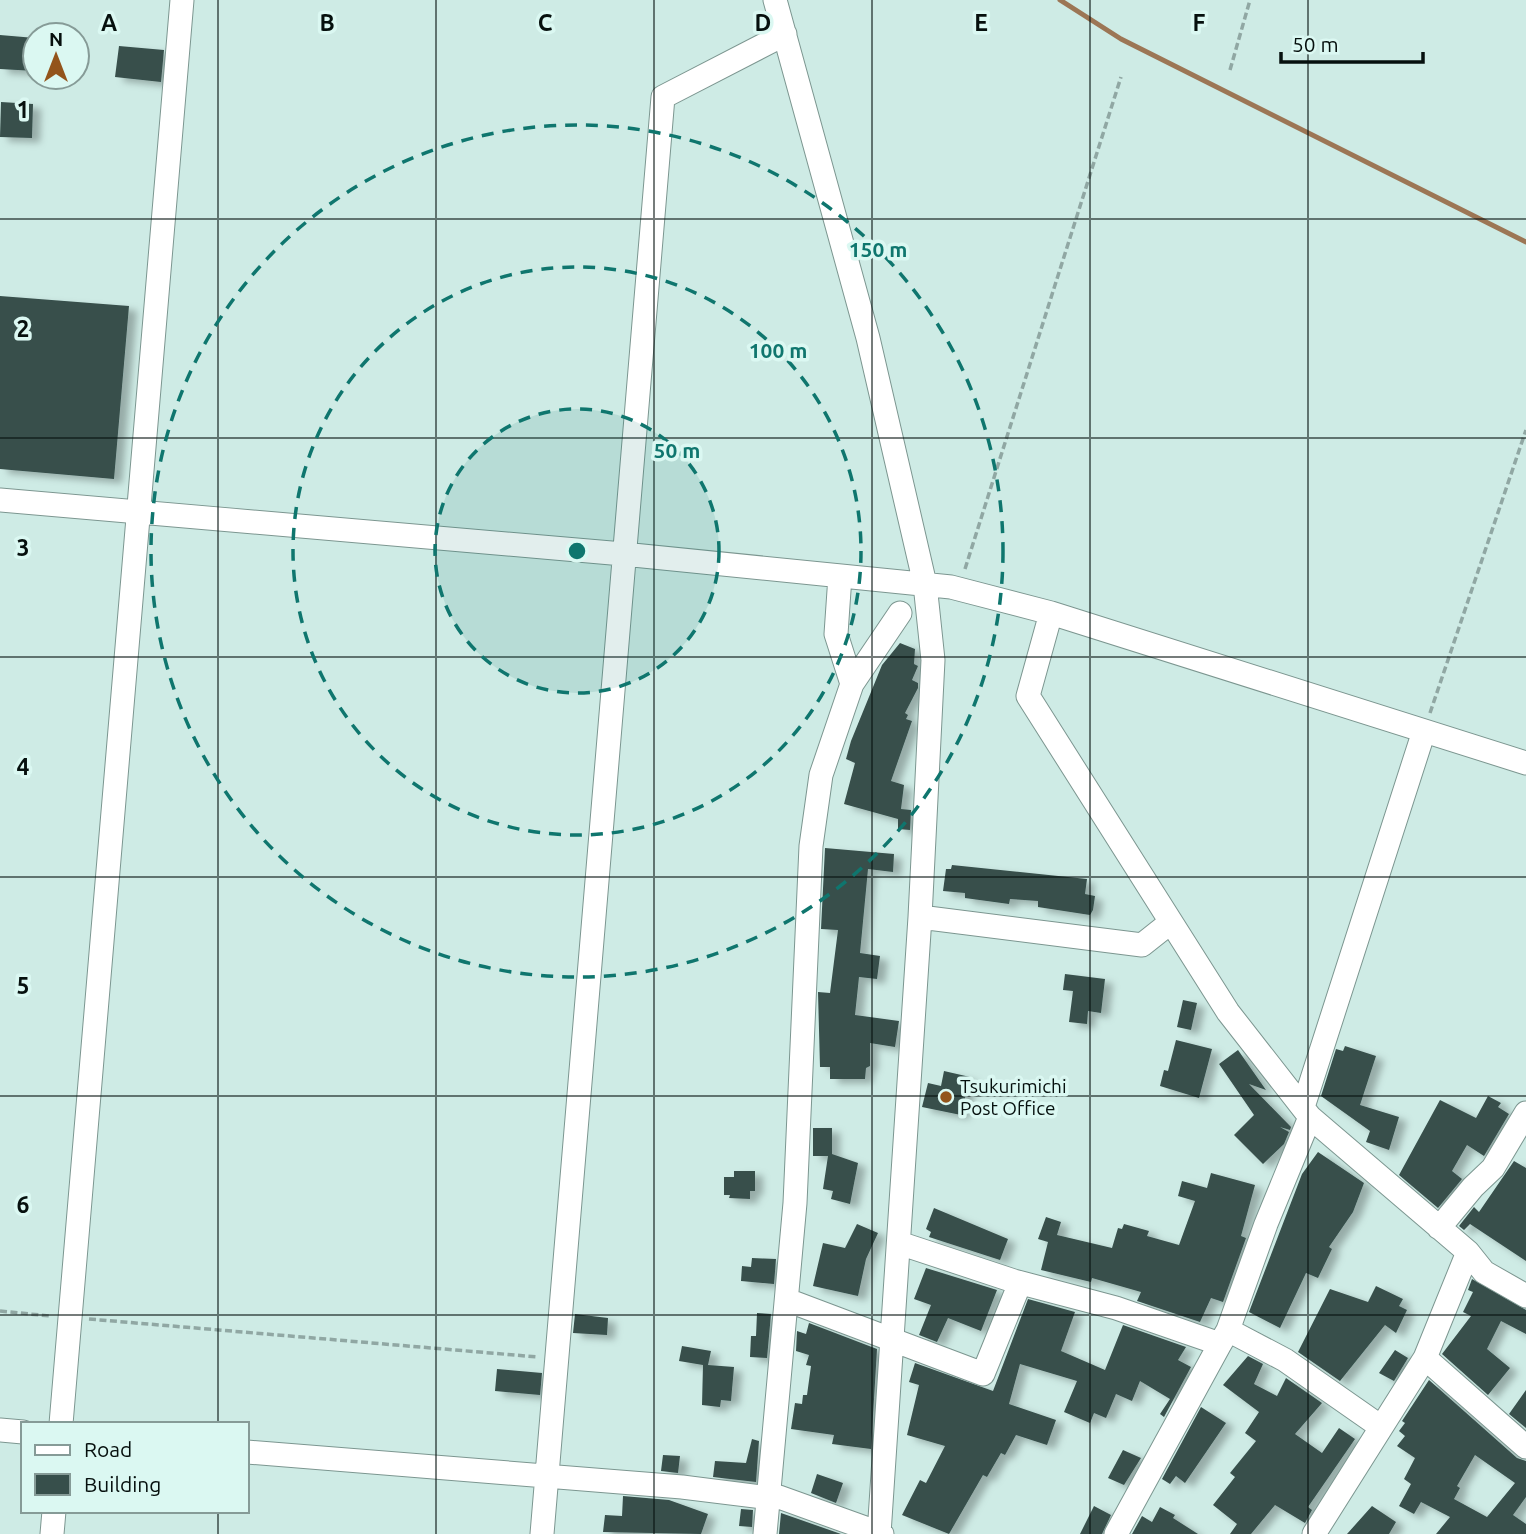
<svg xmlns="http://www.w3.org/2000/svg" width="1526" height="1534" viewBox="0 0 1526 1534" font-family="Ubuntu,sans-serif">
	<defs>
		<filter id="shadow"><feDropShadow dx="8" dy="4.5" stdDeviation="3.5" flood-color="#0004"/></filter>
	</defs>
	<rect width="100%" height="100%" fill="#ceebe5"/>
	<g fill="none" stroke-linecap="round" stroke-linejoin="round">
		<!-- stream -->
		<path stroke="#9c7655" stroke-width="5" d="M1060 0 1121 39 1526 242"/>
	</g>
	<!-- building -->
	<path fill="#374f4b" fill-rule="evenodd" filter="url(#shadow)" d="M0 35 35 38V71L0 69Z
		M119 46 164 50 161 82 115 77Z
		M1 102 33 104 32 138 0 137Z
		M0 296 129 306 114 479 0 469Z
		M900 643 915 649 914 664 918 666 912 680 918 683V688L905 713 908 715 906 719 912 721 891 781 904 785 901 809 911 810 910 830 898 829V819L844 804 855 763 846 759 851 741 882 665Z
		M825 848 894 854 893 872 868 869 860 953 880 956 877 979 859 977 855 1015 899 1021 895 1047 870 1043V1066L866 1068 865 1079H830V1067H820L818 992 830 993 838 930 821 929Z
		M952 865 1087 879 1085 894 1095 896 1093 910 1090 915 1038 907V901L1010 899 1009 904 965 898V893L943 891 946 869H951Z
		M1065 974 1105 979 1101 1013 1088 1011 1087 1024 1069 1022 1073 991 1063 990Z
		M1183 1000 1197 1003 1191 1030 1177 1027Z
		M1176 1040 1212 1049 1199 1098 1160 1086 1164 1070 1168 1071Z
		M1345 1046 1376 1056 1360 1105 1399 1117 1389 1150 1366 1142 1370 1131 1321 1096 1336 1049 1343 1051Z
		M1238 1050 1266 1090 1249 1084 1291 1127 1290 1130 1280 1127 1289 1132 1284 1144 1263 1164 1234 1135 1254 1115 1219 1064Z
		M944 1071 970 1077 961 1115 922 1107 928 1083 941 1086Z
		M1488 1096 1501 1103 1498 1107 1509 1114 1484 1156 1467 1145 1452 1171 1462 1179 1438 1208 1399 1175 1440 1100 1476 1118Z
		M813 1128H832V1154L858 1163 850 1204 831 1199 833 1191 823 1189 828 1156H813Z
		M1318 1152 1364 1183 1353 1212 1329 1247 1332 1249 1318 1278 1306 1273 1280 1328 1249 1312 1302 1174Z
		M1514 1161 1526 1168V1261L1470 1224 1464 1230 1459 1226 1474 1207 1479 1212Z
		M734 1171H755V1191H750V1199L729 1198 730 1195H724V1177H734Z
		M1211 1173 1255 1185 1241 1236 1246 1238 1223 1302 1211 1298 1200 1322 1137 1301 1141 1292 1092 1278 1091 1282 1041 1270 1048 1242 1038 1239 1046 1217 1061 1222 1057 1235 1112 1248 1118 1228 1122 1229 1124 1224 1149 1231 1147 1236 1179 1245 1195 1201 1178 1196 1182 1181 1207 1188Z
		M934 1208 1008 1239 1000 1260 929 1237 931 1232 926 1229Z
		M857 1224 878 1233 866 1259 858 1296 813 1286 823 1243 845 1248Z
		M752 1258 776 1259 774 1284 741 1281 742 1266 751 1267Z
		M926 1268 997 1290 981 1331 948 1318 937 1342 919 1335 931 1305 914 1299Z
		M1472 1279 1526 1310V1334L1501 1321 1487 1349 1510 1368 1488 1395 1442 1354 1471 1316 1463 1312 1473 1292 1468 1290Z
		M1376 1286 1403 1299 1399 1306 1407 1310 1396 1333 1385 1325 1340 1381 1298 1352 1330 1289 1368 1302Z
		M1028 1299 1075 1312 1061 1351 1105 1370 1123 1325 1186 1347 1178 1360 1191 1367 1164 1417 1160 1414 1170 1399 1140 1381 1132 1401 1116 1394 1106 1418 1094 1413 1090 1423 1064 1412 1077 1381 1020 1364 1009 1404 1056 1420 1047 1445 1016 1435 1005 1455 1001 1453 987 1477 983 1475 949 1534 902 1515 920 1480 926 1483 945 1446 907 1435 919 1385 909 1382 915 1363 993 1391Z
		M757 1313 771 1314 767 1358 750 1357 751 1336H756Z
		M575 1314 608 1318 607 1335 573 1333Z
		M809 1323 877 1349 871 1449 832 1444 834 1435 791 1429 795 1403 802 1404 803 1395H807L811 1366 806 1365 809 1355 796 1351 797 1331 806 1334Z
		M682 1346 711 1351 708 1365 734 1367 731 1401 721 1400 720 1407 702 1405 703 1365 679 1361Z
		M1395 1350 1408 1358 1394 1381 1379 1373Z
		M1248 1356 1263 1364 1254 1384 1277 1396 1286 1378 1322 1403 1295 1434 1322 1453 1339 1428 1355 1439 1308 1507 1312 1510 1305 1523 1275 1505 1251 1534H1230L1237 1524 1213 1505 1235 1477 1230 1473 1256 1441 1245 1433 1259 1412 1223 1385Z
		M497 1369 542 1373 540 1395 495 1391Z
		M1429 1380 1517 1458 1526 1461V1497L1513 1515 1526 1524V1534H1436L1450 1517 1421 1502 1414 1514 1399 1506 1411 1484 1404 1479 1415 1458 1397 1446 1405 1436 1399 1431 1405 1423 1402 1421ZM1475 1455 1515 1483 1487 1517 1454 1499 1460 1488 1457 1486Z
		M1526 1390V1428L1509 1414Z
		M1201 1407 1226 1423 1185 1483 1176 1476 1170 1484 1162 1479Z
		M752 1439 759 1441 756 1482 713 1477 715 1461 746 1463Z
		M1123 1450 1141 1458 1124 1485 1108 1478Z
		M663 1455 680 1456 678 1473 661 1471Z
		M817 1474 843 1483 836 1503 811 1493Z
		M623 1496 669 1500 708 1514 701 1534 603 1532 605 1515 622 1516Z
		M1094 1506 1111 1515 1102 1534H1080Z
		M1372 1506 1396 1522 1389 1534H1347Z
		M1160 1507 1175 1515 1173 1518 1198 1534H1132L1142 1516 1152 1522Z
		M741 1509 753 1510 752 1527 739 1526Z
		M781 1513 841 1534H779Z"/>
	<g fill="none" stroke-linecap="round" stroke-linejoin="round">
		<defs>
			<path id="minor" d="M775 0 868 338 925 584 933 660 920 917 879 1534
				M0 500 623 554 951 587 1051 613 1526 763
				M840 576 836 634 852 684
				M1051 613 1028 696 1228 1012 1310 1117 1468 1252 1484 1272 1526 1296
				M920 917 1142 945 1171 922
				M1303 1107 1424 731
				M1439 1228 1473 1187 1493 1168 1526 1113
				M899 1243 1014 1281 1116 1308 1220 1344 1228 1330 1285 1360 1381 1427
				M787 1300 983 1374 1020 1283
				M1228 1330 1266 1224 1310 1117
				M1425 1358 1526 1447
				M61 1424 182 0
				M0 1430 23 1432
				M247 1452 682 1487 770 1498 779 1497 882 1534
				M52 1534 54 1511
				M542 1534 663 97 785 34
				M765 1534 795 1203 811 846 821 775 852 684 900 613
				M1116 1534 1220 1344
				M1314 1534 1425 1358 1468 1252"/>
		</defs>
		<!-- minor casing -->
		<use href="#minor" stroke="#7c9690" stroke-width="25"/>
		<!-- path -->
		<path stroke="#90a7a3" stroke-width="3.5" stroke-dasharray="7 3.5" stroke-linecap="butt" d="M1230 70 1250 0
			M965 569 1121 77
			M1430 713 1526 430
			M0 1311 50 1316
			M89 1319 538 1357"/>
		<!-- minor -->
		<use href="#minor" stroke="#fff" stroke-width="23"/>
	</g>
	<!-- grid -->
	<path fill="none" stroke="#06100e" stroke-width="2" stroke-opacity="0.55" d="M218 0V1424M436 0V1534M654 0V1534M872 0V1534M1090 0V1534M1308 0V1534M0 219H1526M0 438H1526M0 657H1526M0 877H1526M0 1096H1526M0 1315H1526M218 1511V1534"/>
	<!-- distance rings -->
	<circle cx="577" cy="551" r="142" fill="#0f766e" fill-opacity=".12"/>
	<g fill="none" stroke="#0f766e" stroke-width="3.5" stroke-dasharray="12 9">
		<circle cx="577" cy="551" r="142"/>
		<circle cx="577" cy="551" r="284"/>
		<circle cx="577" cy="551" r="426"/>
	</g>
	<!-- markers -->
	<circle fill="#93541b" stroke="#dbf8f2" stroke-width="2.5" cx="946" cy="1097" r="7"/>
	<g text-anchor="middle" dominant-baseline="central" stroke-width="7" stroke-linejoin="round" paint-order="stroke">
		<!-- poi labels -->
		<g font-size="19" fill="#06100e" stroke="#dbf8f2" text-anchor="start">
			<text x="960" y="1086">Tsukurimichi<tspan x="960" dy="22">Post Office</tspan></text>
		</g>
	</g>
	<g font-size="23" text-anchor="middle" font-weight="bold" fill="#06100e" stroke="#dbf8f2" stroke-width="7" stroke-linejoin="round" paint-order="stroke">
		<text x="109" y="31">A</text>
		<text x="327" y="31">B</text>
		<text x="545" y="31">C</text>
		<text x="763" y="31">D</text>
		<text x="981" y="31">E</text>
		<text x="1199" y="31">F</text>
		<text x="23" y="118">1</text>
		<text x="23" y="337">2</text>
		<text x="23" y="556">3</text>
		<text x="23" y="775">4</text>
		<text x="23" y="994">5</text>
		<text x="23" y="1213">6</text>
	</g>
	<circle cx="577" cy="551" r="10" fill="#0f766e" stroke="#dbf8f2" stroke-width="3.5"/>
	<g font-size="21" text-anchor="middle" font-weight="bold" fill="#0f766e" stroke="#dbf8f2" stroke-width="7" stroke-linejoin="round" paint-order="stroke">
		<text x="878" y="257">150 m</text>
		<text x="778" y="358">100 m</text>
		<text x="677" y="458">50 m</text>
	</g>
	<!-- legend -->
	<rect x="21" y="1422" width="228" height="91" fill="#dbf8f2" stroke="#869b97" stroke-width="2"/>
	<rect x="35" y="1445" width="35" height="10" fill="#ffffff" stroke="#869b97" stroke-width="2"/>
	<text x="84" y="1457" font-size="21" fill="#06100e">Road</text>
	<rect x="35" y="1474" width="35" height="21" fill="#374f4b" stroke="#869b97" stroke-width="2"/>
	<text x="84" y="1492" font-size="21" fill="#06100e">Building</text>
	<!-- north arrow -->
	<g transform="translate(56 56)"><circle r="33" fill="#dbf8f2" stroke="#869b97" stroke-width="2"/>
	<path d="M0-5L12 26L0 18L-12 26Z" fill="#93541b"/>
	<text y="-10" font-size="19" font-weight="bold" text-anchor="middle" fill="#06100e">N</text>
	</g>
	<!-- scale -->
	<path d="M1281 52v10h142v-10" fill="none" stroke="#06100e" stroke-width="3.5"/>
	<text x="1292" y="52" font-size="21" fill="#06100e" stroke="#dbf8f2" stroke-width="5" paint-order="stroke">50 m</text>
</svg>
